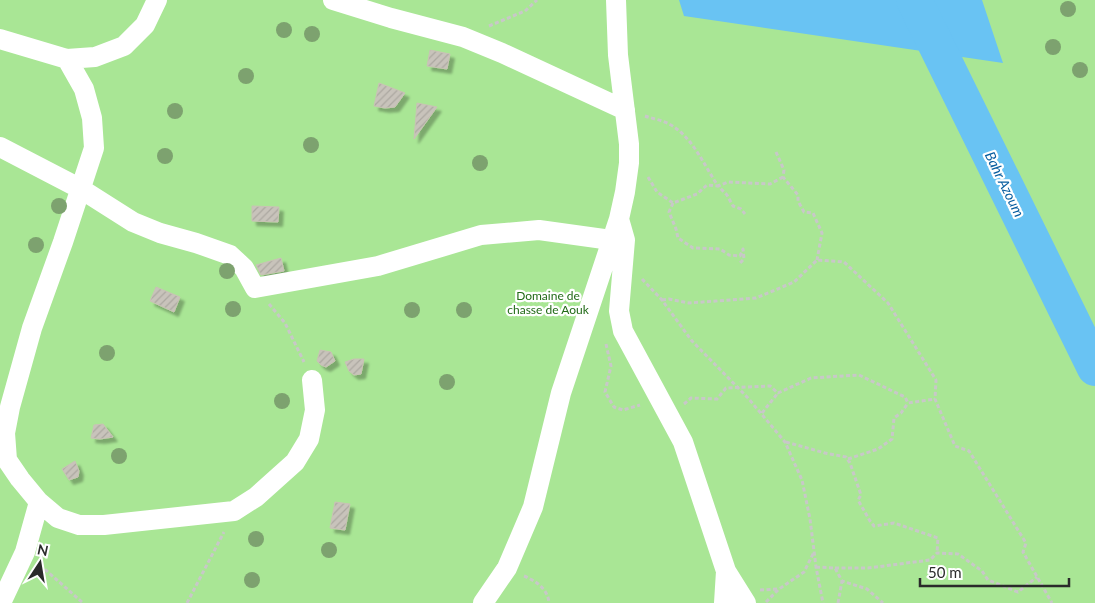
<svg xmlns="http://www.w3.org/2000/svg" width="1095" height="603" viewBox="0 0 1095 603" font-family="Lato,sans-serif">
	<defs>
		<pattern id="building-hatch" width="6" height="6" patternUnits="userSpaceOnUse" patternTransform="scale(1.25)"><rect width="6" height="6" fill="#c8c3bb"/><path d="M-1 1l2-2M0 6l6-6M5 7l2-2" fill="none" stroke="#aca8a1"/></pattern>
		<filter id="shadow"><feDropShadow dx="4.5" dy="4.5" stdDeviation="1" flood-color="#0004"/></filter>
	</defs>
	<rect width="100%" height="100%" fill="#ede6db"/>
	<!-- park -->
	<path fill="#a9e695" d="M0 0H1095V603H0Z"/>
	<!-- water -->
	<path fill="#69c3f3" d="M679 0H982L1003 63 684 16Z"/>
	<g fill="none" stroke-linecap="round" stroke-linejoin="round">
		<!-- river -->
		<path stroke="#69c3f3" stroke-width="36" d="M914 0 1095 368"/>
	</g>
	<!-- building -->
	<path fill="url(#building-hatch)" stroke="#c8c3b4" filter="url(#shadow)" d="M430 50 450 54 447 69 427 66Z
		M379 83 405 93 395 107 385 108 374 106Z
		M417 103 437 107 414 139Z
		M252 206 279 207 278 222 252 221Z
		M281 258 284 271 261 275 256 265Z
		M156 287 180 297 174 312 150 301Z
		M320 350 331 352 335 361 326 367 321 365 317 361Z
		M354 359H364L361 374 354 375 349 371 345 362Z
		M103 424 113 437 100 439 91 438 94 425Z
		M75 461 79 471 78 477 69 480 62 469Z
		M335 502 350 504 345 530 330 528Z"/>
	<g fill="none" stroke-linecap="round" stroke-linejoin="round">
		<!-- path -->
		<path stroke="#c8c8c8" stroke-width="3" stroke-dasharray="4 2.5" stroke-linecap="butt" d="M489 26 525 11 537 0
			M645 116C653 119 663 120 671 125 693 138 704 165 718 186L728 182 770 184 783 177
			M776 152 784 170 783 177 798 195V201L804 212 813 213 822 233 817 260
			M648 177 657 192 673 203 697 194 707 185 718 186 727 195 733 206 741 209 745 214
			M673 203 669 212 676 229 678 238 693 248 720 249 729 255 740 256 743 249 744 259 740 263
			M642 279 662 300 692 341 748 398 785 442 802 480 810 519 816 567 823 603
			M662 300 669 299 689 303 756 298 794 282 817 260 844 262 888 303 936 380 935 399 955 446 969 451 1026 543 1023 552 1052 603
			M269 304 285 323 304 362
			M606 344 611 366 605 392 614 407 623 410 640 405
			M684 404 691 398 717 399 726 388 770 386 778 393 811 378 859 375 905 397 908 403 935 399
			M762 413 778 393
			M786 442 825 453 846 457 850 463 861 495 858 500 870 521 874 526 894 523 938 538 937 553
			M848 459 878 449 892 439 894 418 901 413 908 403
			M40 565 83 603
			M816 567 835 568 842 581 867 589 883 603
			M835 568H868L930 560 937 553 958 554 982 571 988 580 1018 592 1037 577
			M524 576C536 581 548 589 549 603
			M760 590 779 589
			M766 602 779 589 804 572 814 552
			M187 603 224 532
			M838 603 842 581"/>
		<!-- street -->
		<path stroke="#fff" stroke-width="20" d="M333 0 391 18 463 37 502 53 625 110
			M0 39 67 59 95 57 124 46 145 25 157 0
			M67 59 84 89 92 118 94 148 63 242 32 328 10 407 5 433 7 460 20 479 39 502 58 518 79 525H104L234 511 256 497 295 462 309 439 315 410 312 380
			M0 147 81 189 133 222 160 233 196 243 230 255 244 268 255 288 378 266 481 235 539 230 611 240
			M619 219 625 240 619 311 623 331 683 442 726 571 746 603
			M1 603 25 552 39 502
			M483 603 507 568 533 507 561 393 619 219 625 192 629 163V144L618 55 616 0
			M724 603 726 571"/>
	</g>
	<!-- trees -->
	<g fill="#7da26f">
		<circle cx="1068" cy="9" r="8"/>
		<circle cx="284" cy="30" r="8"/>
		<circle cx="312" cy="34" r="8"/>
		<circle cx="1053" cy="47" r="8"/>
		<circle cx="1080" cy="70" r="8"/>
		<circle cx="246" cy="76" r="8"/>
		<circle cx="175" cy="111" r="8"/>
		<circle cx="311" cy="145" r="8"/>
		<circle cx="165" cy="156" r="8"/>
		<circle cx="480" cy="163" r="8"/>
		<circle cx="59" cy="206" r="8"/>
		<circle cx="36" cy="245" r="8"/>
		<circle cx="227" cy="271" r="8"/>
		<circle cx="233" cy="309" r="8"/>
		<circle cx="412" cy="310" r="8"/>
		<circle cx="464" cy="310" r="8"/>
		<circle cx="107" cy="353" r="8"/>
		<circle cx="447" cy="382" r="8"/>
		<circle cx="282" cy="401" r="8"/>
		<circle cx="119" cy="456" r="8"/>
		<circle cx="256" cy="539" r="8"/>
		<circle cx="329" cy="550" r="8"/>
		<circle cx="252" cy="580" r="8"/>
	</g>
	<g text-anchor="middle" dominant-baseline="central" stroke-width="4.5" stroke-linejoin="round" paint-order="stroke">
		<!-- park labels -->
		<g font-size="12" fill="#216a17" stroke="#fff">
			<text x="548" y="295">Domaine de<tspan x="548" dy="14">chasse de Aouk</tspan></text>
		</g>
		<!-- water labels -->
		<g font-size="14" font-style="italic" fill="#085ea0" stroke="#fff">
			<text transform="translate(1005 184) rotate(64)">Bahr Azoum</text>
		</g>
	</g>
	<!-- north arrow -->
	<g transform="translate(40 563) rotate(12)" stroke="#ffffff" stroke-width="4" paint-order="stroke">
	<path d="M0-4L9 19L0 12L-9 19Z" fill="#2a2a2a"/>
	<text y="-8" font-size="14" font-weight="bold" text-anchor="middle" fill="#2a2a2a">N</text>
	</g>
	<!-- scale -->
	<path d="M920 578v8h149v-8" fill="none" stroke="#2a2a2a" stroke-width="2.5"/>
	<text x="928" y="578" font-size="15" fill="#2a2a2a" stroke="#ffffff" stroke-width="4" paint-order="stroke">50 m</text>
</svg>
